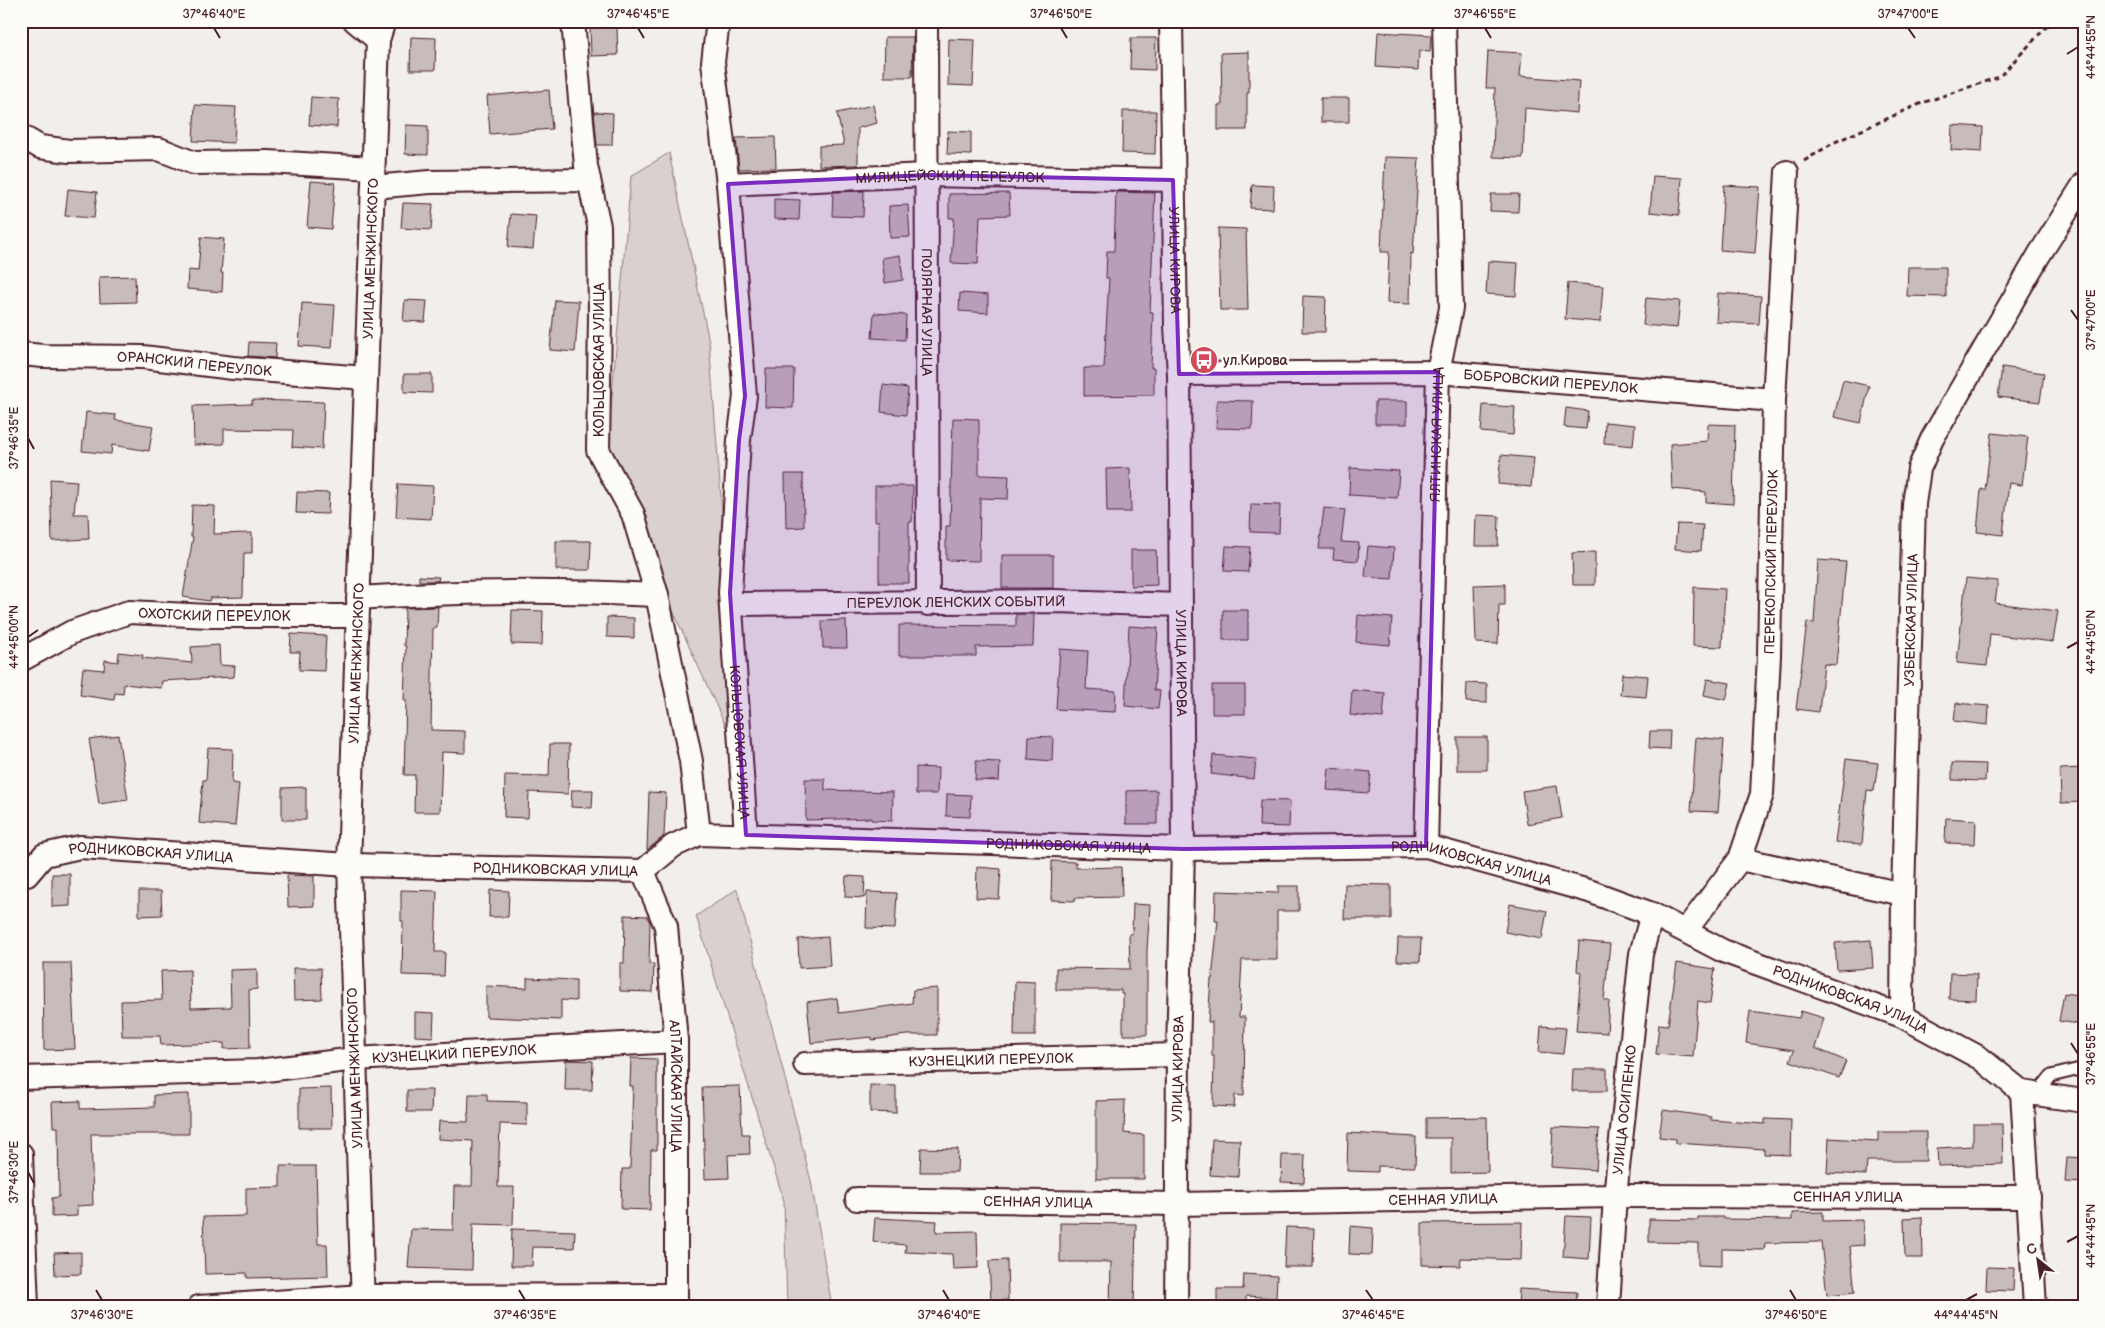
<svg xmlns="http://www.w3.org/2000/svg" width="2105" height="1328" viewBox="0 0 2105 1328" font-family="'Balsamiq Sans',sans-serif">
	<rect width="100%" height="100%" fill="#f2efeb"/>
	<filter id="ink" filterUnits="userSpaceOnUse"><feTurbulence type="fractalNoise" baseFrequency=".02" numOctaves="2"/><feDisplacementMap in="SourceGraphic" scale="10" xChannelSelector="R" yChannelSelector="G"/><feConvolveMatrix kernelMatrix="1 2 1 2 8 2 1 2 1" color-interpolation-filters="sRGB"/></filter>
	<g filter="url(#ink)">
		<!-- green -->
		<path fill="#d9d0cf" stroke="#92787d" d="M669 153 709 341 741 760 606 464 631 176Z
			M737 889 811 1181 832 1307H787L784 1201 696 916Z"/>
		<!-- building -->
		<path fill="#c8bbbb" stroke="#4a1f2b" d="M617 27 618 55 591 56 590 28Z
			M1378 32 1431 35 1430 52 1419 51 1418 70 1376 67Z
			M411 37 436 38 435 70H410Z
			M885 37H913L912 77H884Z
			M1131 38H1156L1155 70 1130 69Z
			M949 39 975 40 973 86 948 85Z
			M1488 51 1522 53 1520 76 1579 81 1577 113 1525 108 1523 158 1493 157 1495 88H1486Z
			M1249 52V93H1247V130H1218V105H1222L1221 53Z
			M549 90 552 129 490 134 487 96Z
			M311 97 339 99 337 127 309 125Z
			M1321 98H1349V122H1321Z
			M195 105 236 107 234 143 193 141Z
			M873 105 877 123 858 128V165L819 166V146L844 145 837 113Z
			M1123 111H1156L1155 154 1122 153Z
			M594 112 613 113 612 145H597Z
			M406 125 428 126V155L405 154Z
			M1952 125 1983 127 1982 152 1951 150Z
			M948 131 971 132V155L947 154Z
			M775 137 776 168 739 169 736 138Z
			M1385 157 1419 158 1413 254 1411 253 1410 304 1387 303 1389 252H1381Z
			M1653 176 1682 178 1679 215 1650 212Z
			M311 181 335 183 331 229 307 227Z
			M1252 185 1274 186 1273 209 1250 208Z
			M1724 185 1760 187 1755 253 1720 250Z
			M68 189 97 192 94 218 65 216Z
			M864 191 863 217 832 216 833 192Z
			M1116 192 1155 193 1150 312H1153L1151 368H1154V395L1084 396V368H1104L1109 278H1106L1107 251H1114Z
			M1009 193 1010 215 980 216 978 264 951 263 954 218H949V194Z
			M1491 194H1519L1518 212 1490 211Z
			M774 199 800 200 799 220 774 219Z
			M403 203 433 204 431 230 401 228Z
			M908 205 910 237 890 238 889 206Z
			M511 214 536 216 533 249 508 247Z
			M1218 228 1246 229 1248 310H1220Z
			M201 237 224 239 221 273H223L222 292 187 289 188 270 198 271Z
			M900 255 903 280 885 283 882 258Z
			M1488 261 1518 263 1516 296 1486 294Z
			M1908 267H1946V297L1907 296Z
			M135 276 136 302 100 303 99 277Z
			M1568 283 1603 286 1600 322 1565 319Z
			M960 293 988 295V313L959 311Z
			M1718 293 1761 296 1759 324 1716 322Z
			M1303 296 1326 297 1325 332H1302Z
			M1646 298 1680 301 1677 328 1643 325Z
			M405 300 427 301 425 322 403 321Z
			M555 300 579 301 575 352 550 350Z
			M302 303 335 305 332 348 299 346Z
			M874 313 906 315 905 340 872 338Z
			M249 342 276 343 275 358 248 356Z
			M2002 367 2044 373 2040 402 1998 397Z
			M766 369H794L793 408 765 407Z
			M404 374H432V393L404 392Z
			M1843 380 1869 386 1861 423 1834 417Z
			M883 385 908 388 906 415 881 412Z
			M252 400 324 402 322 449 292 447 293 430 224 429V444L194 445 193 406 252 404Z
			M1217 400 1253 401 1252 429 1216 428Z
			M1375 401H1407V424H1375Z
			M1483 405 1515 407 1513 435 1481 432Z
			M1566 408 1588 411 1586 429 1564 427Z
			M86 412 116 415 115 420 153 426 149 451 112 445 111 454 82 451Z
			M953 418 979 419V475L1009 476 1008 499 980 498 979 561 946 560V526H950Z
			M1605 422 1635 425 1633 446 1604 443Z
			M1708 424 1735 425 1733 504 1706 502V492L1672 489 1670 444 1707 441Z
			M1992 433 2028 437 2022 485 2009 483 2003 535 1977 532 1981 489 1985 490Z
			M1501 455 1534 458 1531 487 1498 484Z
			M1130 468 1131 512H1107L1106 469Z
			M1350 468 1399 471 1397 498 1349 495Z
			M785 474H803L804 527 786 528Z
			M50 479 77 481 74 514H88L89 539 52 541Z
			M398 484 433 486 431 519 396 517Z
			M875 486H913L912 522H909V583H879V521H875Z
			M297 492 329 493 328 514 296 513Z
			M1251 504 1280 505 1279 533 1250 532Z
			M192 505 215 506 214 534 252 533V553H244L243 597 210 598 209 601 183 597 193 537H191Z
			M1324 508 1345 510 1341 542 1359 543 1358 561 1333 559 1334 549H1319Z
			M1476 515 1499 516 1498 546H1475Z
			M1677 524 1703 525 1701 551 1675 549Z
			M556 541H591L590 570H556Z
			M1226 546 1250 547 1248 572 1224 571Z
			M1368 546 1394 548 1392 579 1365 577Z
			M1131 550H1156L1157 585 1131 586Z
			M1595 552V585H1573L1572 553Z
			M1002 555H1053V588H1002Z
			M1818 560 1846 562 1836 665 1824 664 1819 712 1796 709 1807 622 1814 623Z
			M419 576 439 577 438 581H419Z
			M1966 578 1998 581 1995 603 2058 611 2053 642 1990 634 1987 666 1957 663Z
			M1505 584V605H1499L1498 644 1476 643 1474 585Z
			M1694 587 1725 589 1722 647 1693 646Z
			M438 607 437 628H433L431 730 465 731V753L442 752 440 812H414L415 775H404L406 700H404L406 646H404L405 608Z
			M512 610 543 611 542 645 511 644Z
			M1223 610H1248V640H1223Z
			M1016 614H1034L1033 646 976 647V656H899V625L1016 626Z
			M1358 615 1392 618 1390 645 1356 642Z
			M607 617 634 618V638L607 637Z
			M846 620 847 648H823L822 621Z
			M1129 626 1158 628 1154 690 1160 691 1158 709 1125 706Z
			M291 634 326 636 324 671 299 670 300 652H290Z
			M219 645 220 665 235 666 234 677 162 681 161 688 124 684 123 694 115 693 114 700 80 695 83 668 104 670 105 660 118 662 119 652 143 655 142 658 192 663 191 647Z
			M1060 649 1088 651 1086 689 1116 691 1115 712 1056 709Z
			M1622 674 1648 676 1646 697 1620 695Z
			M1707 679 1730 683 1726 700 1704 695Z
			M1467 683 1487 684V703L1466 702Z
			M1212 685H1245V714H1212Z
			M1352 690 1385 693 1383 718 1350 715Z
			M1956 703 1989 706 1988 725 1954 721Z
			M1650 731H1670L1669 749 1649 748Z
			M118 735 128 800 99 804 89 739Z
			M1029 736 1053 737 1052 761 1028 759Z
			M1457 737H1487V770H1457Z
			M1696 737 1724 740 1718 812 1691 811Z
			M550 744H569L568 794 529 792 528 818 504 817 505 775 549 776Z
			M208 748 233 749 232 783 239 784 235 826 199 823 203 780H206Z
			M1213 755 1256 759 1254 779 1211 774Z
			M1846 759 1878 763 1874 791 1867 790 1862 844 1835 842Z
			M976 761 1000 762 999 781 975 780Z
			M1952 763 1986 764 1985 781 1952 780Z
			M916 767 938 768 937 794H916Z
			M1329 768 1371 772 1369 793 1327 790Z
			M2084 768V802L2061 803 2060 769Z
			M805 779H825V790L893 792 892 821 871 820V818L806 820Z
			M1557 786 1562 818 1527 824 1522 791Z
			M306 787V820H282V788Z
			M572 790H593L592 808 571 807Z
			M1157 790V824H1126V791Z
			M649 792 666 793 664 836 647 850Z
			M947 794 971 795 970 817 946 816Z
			M1260 800 1290 801 1289 827 1259 826Z
			M1946 818 1976 820 1975 844 1945 843Z
			M1052 861 1076 862V868L1121 867 1122 897 1075 898V901L1051 900Z
			M977 867 1001 869 999 899 976 898Z
			M52 874H70V906L52 907Z
			M287 875 314 876V906L288 907Z
			M846 876 865 877 864 898 845 897Z
			M1345 884 1391 885V919H1344Z
			M1278 886H1299V911H1277V960H1242L1239 1017H1245L1244 1096 1235 1095 1234 1107 1213 1106 1214 1056H1212V1022H1208L1211 979H1212L1218 921H1215L1216 891 1278 893Z
			M401 890 437 891 435 952H445L444 976 402 975 403 921H401Z
			M490 890 509 891 508 917H489Z
			M139 891H161L162 915 139 916Z
			M867 892 897 893 895 929 866 928Z
			M1133 904 1150 905 1147 950V1035H1123V994H1121V990H1056V968L1130 969 1129 934H1132Z
			M1510 904 1547 911 1542 939 1505 932Z
			M625 915 647 916 650 923 649 964H654L653 992 620 991V963H624Z
			M828 937 830 966 799 968 798 939Z
			M1398 938H1421L1420 962 1397 961Z
			M1871 940 1873 968 1837 970 1835 943Z
			M1579 941 1610 944 1604 1000 1609 1001 1607 1033 1576 1031 1581 972 1577 971Z
			M43 963H71L75 1049 44 1050Z
			M1677 963 1715 969 1710 1003 1698 1001 1693 1057 1656 1054 1659 1024 1668 1025Z
			M293 968H321L322 999 294 1000Z
			M257 969V989L249 990 250 1048 224 1049V1043L161 1045 160 1036H122L121 1001 162 1000 161 971 190 970 191 1008 231 1007 230 970Z
			M1950 973 1977 974 1976 1000 1949 999Z
			M527 978 576 980V1001L561 1000V1020L486 1017V986L527 988Z
			M1015 981 1035 982V1036H1014Z
			M937 988V1035H906L872 1040V1037L811 1043 807 1002 837 998 839 1013 912 1003 913 990Z
			M2064 993 2084 996V1025L2059 1021Z
			M1750 1011 1799 1018 1801 1011 1824 1018 1815 1048 1846 1061 1839 1078 1790 1061 1794 1050 1746 1043Z
			M415 1012 434 1013 433 1037 415 1036Z
			M1541 1026 1566 1028 1563 1054 1539 1052Z
			M631 1058 657 1059V1150H651L650 1210 621 1209 622 1169H630L633 1086H630Z
			M566 1060 593 1061 592 1090H565Z
			M1573 1069H1607V1091H1572Z
			M870 1085 896 1086V1113L870 1112Z
			M740 1086 742 1134H749L750 1154 728 1155 729 1178 705 1179 702 1087Z
			M331 1088 332 1128H299V1089Z
			M407 1090H432L431 1112H407Z
			M189 1094V1134H91L93 1205 77 1206V1216L52 1217V1198L59 1197 58 1127H53L52 1102 80 1101V1109L154 1107V1095Z
			M469 1094H487V1101L527 1102V1125L500 1124 498 1187H514L513 1225 473 1224 472 1270 408 1268 411 1229 453 1230 454 1186H472L473 1141 438 1139 439 1121 468 1122Z
			M1125 1100 1124 1133 1144 1135V1179H1096V1101Z
			M1663 1110 1711 1117V1120L1765 1124V1119L1791 1120 1790 1155 1764 1154V1149L1676 1143V1139L1659 1137Z
			M1487 1117 1488 1172 1451 1173V1138H1426V1118Z
			M1973 1124H2002L2003 1164 1938 1166 1937 1148 1973 1146Z
			M1553 1127 1599 1129 1596 1170 1551 1167Z
			M1878 1132H1926V1161H1867L1866 1175 1827 1173 1829 1138 1878 1141Z
			M1348 1133 1416 1137 1415 1167 1378 1166V1172L1347 1171Z
			M1212 1139 1240 1140 1238 1177 1210 1175Z
			M921 1148 958 1149 957 1172H920Z
			M1282 1155H1305L1304 1183 1281 1182Z
			M2067 1157 2084 1158V1183L2065 1182Z
			M280 1166H316L318 1244H327L328 1276 247 1278V1273L205 1274 203 1217 246 1216V1188L280 1187Z
			M1823 1212V1221L1863 1220 1864 1245 1850 1246 1855 1292 1827 1295 1821 1242 1765 1243 1764 1250 1722 1249V1266L1698 1265V1243L1649 1242V1219L1698 1220V1217H1723V1219L1792 1220V1213Z
			M1566 1216 1591 1217 1589 1259 1563 1257Z
			M1922 1217 1923 1258H1905L1904 1218Z
			M875 1218 937 1221 936 1232 977 1231 978 1268 953 1269 952 1254 905 1252 906 1245 873 1242Z
			M1522 1222 1521 1260 1461 1258 1460 1266 1422 1265V1223Z
			M1060 1223 1136 1224 1134 1306H1110L1111 1262H1060Z
			M1350 1226 1373 1228 1372 1255 1349 1254Z
			M1286 1227 1314 1228 1313 1267H1284Z
			M512 1229 575 1231 574 1248 533 1247 532 1266H511Z
			M81 1252V1274L55 1275 54 1253Z
			M1007 1260 1008 1300 991 1301 989 1261Z
			M1987 1267 2014 1268 2013 1291 1986 1290Z
			M1244 1274 1277 1276 1276 1298 1246 1296V1307H1217V1289H1243Z
			M1519 1289 1577 1292 1576 1307H1518Z"/>
		<g fill="none" stroke-linecap="round" stroke-linejoin="round">
			<defs>
				<path id="service" d="M2037 1094 2051 1076 2084 1068"/>
				<g id="minor">
					<path d="M355 21 378 40"/>
					<path d="M573 21 586 166 599 226 600 317 598 450 633 514 657 595 691 761 699 834"/>
					<path id="s1" d="M718 21 713 62 728 184 745 396 739 440 730 593 746 835"/>
					<path id="s2" d="M926 21 928 604"/>
					<path id="s3" d="M1171 21 1176 326 1179 374 1183 849 1178 1055 1176 1307"/>
					<path d="M21 136 40 147 69 151 159 149 194 163 268 162 373 168"/>
					<path id="s4" d="M728 184 926 175 1173 180"/>
					<path d="M373 187 430 182 589 180"/>
					<path id="s5" d="M21 354 43 356 143 357 233 368 366 378"/>
					<path id="s6" d="M1179 374 1438 372 1774 400"/>
					<path d="M358 598C457 591 558 590 657 595"/>
					<path id="s7" d="M731 604 1055 601 1181 605"/>
					<path id="s8" d="M21 660 72 632 129 612 209 616H357"/>
					<path id="s9" d="M1426 846 1438 372 1451 308 1444 21"/>
					<path d="M1740 859 1903 894"/>
					<path id="s10" d="M643 871 666 926 676 1041V1307"/>
					<path id="s11" d="M21 875H27L44 855 80 847 349 865 643 871 673 846 699 834 1183 849 1426 846 1589 891 1652 914 1723 951 1902 1016 1980 1058 2022 1092 2084 1101"/>
					<path id="s12" d="M1686 930 1740 859 1762 794 1769 655 1774 400 1787 172"/>
					<path id="s13" d="M1902 1016 1903 894 1914 504 1919 469 1932 439 2039 255 2084 184"/>
					<path id="s14" d="M805 1064 1178 1055"/>
					<path id="s15" d="M21 1078 258 1071 355 1059 676 1041"/>
					<path d="M2022 1092 2035 1307"/>
					<path d="M21 1154 27 1307"/>
					<path id="s16" d="M857 1199 1176 1204 1615 1196 2029 1197"/>
					<path d="M199 1307 363 1296 676 1295"/>
					<path id="s17" d="M363 1307 349 865 378 40 384 21"/>
					<path id="s18" d="M1608 1307 1615 1196 1641 954 1652 914"/>
				</g>
			</defs>
			<!-- service casing -->
			<use href="#service" stroke="#4a1f2b" stroke-width="15"/>
			<!-- minor casing -->
			<use href="#minor" stroke="#4a1f2b" stroke-width="26"/>
			<!-- path -->
			<path stroke="#4a1f2b" stroke-width="3" stroke-dasharray="5 4" stroke-linecap="butt" d="M1804 161 1833 143 1922 103 1999 77 2052 21"/>
			<!-- service -->
			<use href="#service" stroke="#fdfcf7" stroke-width="11"/>
			<!-- minor -->
			<use href="#minor" stroke="#fdfcf7" stroke-width="22"/>
		</g>
	</g>
	<!-- marked area -->
	<path fill="#7b2cbf" fill-opacity="0.2" stroke="#7b2cbf" stroke-width="4" stroke-linejoin="round" d="M926 175 1173 180 1179 374 1438 372 1426 846 1183 849 746 835 730 593 739 440 745 396 728 184Z"/>
	<!-- ticks -->
	<path fill="none" stroke="#4a1f2b" stroke-width="2" d="M214 28 220 38M638 28 644 38M1061 28 1067 38M1485 28 1491 38M1908 28 1915 38M2067 54 2078 47M2071 310 2078 320M28 438 34 449M28 637 38 630M2067 648 2078 642M2071 1043 2078 1054M28 1172 34 1183M2067 1242 2078 1236M96 1290 102 1300M519 1290 525 1300M943 1290 949 1300M1366 1290 1373 1300M1790 1290 1796 1300M1966 1300 1977 1294"/>
	<!-- icons -->
	<defs>
		<symbol id="bus-disc" viewBox="-11 -11 22 22"><circle r="9.5" fill="#d1495b" stroke="#fdfcf7"/><path d="M-5-6H5V4H4V6H2V4H-2V6H-4V4H-5ZM-3.5-4V0h7V-4ZM-3.5 1.2v1.5H-2V1.2ZM2 1.2v1.5H3.5V1.2Z" fill="#fff"/></symbol>
	</defs>
	<g fill-rule="evenodd">
		<use href="#bus-disc" x="1188" y="344" width="32" height="32"/>
	</g>
	<g text-anchor="middle" dominant-baseline="central" stroke-width="5" stroke-linejoin="round" paint-order="stroke">
		<!-- street labels -->
		<g font-size="14" fill="#4a1f2b" stroke="#fdfcf7">
			<text stroke="none"><textPath href="#s4" startOffset="222">МИЛИЦЕЙСКИЙ ПЕРЕУЛОК</textPath></text>
			<text stroke="none"><textPath href="#s17" startOffset="1049">УЛИЦА МЕНЖИНСКОГО</textPath></text>
			<text stroke="none"><textPath href="#s3" startOffset="239">УЛИЦА КИРОВА</textPath></text>
			<text stroke="none"><textPath href="#s2" startOffset="291">ПОЛЯРНАЯ УЛИЦА</textPath></text>
			<text transform="translate(599 360) rotate(-90)">КОЛЬЦОВСКАЯ УЛИЦА</text>
			<text stroke="none"><textPath href="#s5" startOffset="174">ОРАНСКИЙ ПЕРЕУЛОК</textPath></text>
			<text stroke="none"><textPath href="#s6" startOffset="372">БОБРОВСКИЙ ПЕРЕУЛОК</textPath></text>
			<text stroke="none"><textPath href="#s9" startOffset="412">ЯЛТИНСКАЯ УЛИЦА</textPath></text>
			<text stroke="none"><textPath href="#s12" startOffset="390">ПЕРЕКОПСКИЙ ПЕРЕУЛОК</textPath></text>
			<text stroke="none"><textPath href="#s7" startOffset="225">ПЕРЕУЛОК ЛЕНСКИХ СОБЫТИЙ</textPath></text>
			<text stroke="none"><textPath href="#s8" startOffset="204">ОХОТСКИЙ ПЕРЕУЛОК</textPath></text>
			<text stroke="none"><textPath href="#s13" startOffset="396">УЗБЕКСКАЯ УЛИЦА</textPath></text>
			<text stroke="none"><textPath href="#s17" startOffset="644">УЛИЦА МЕНЖИНСКОГО</textPath></text>
			<text stroke="none"><textPath href="#s3" startOffset="642">УЛИЦА КИРОВА</textPath></text>
			<text stroke="none"><textPath href="#s1" startOffset="724">КОЛЬЦОВСКАЯ УЛИЦА</textPath></text>
			<text stroke="none"><textPath href="#s11" startOffset="1070">РОДНИКОВСКАЯ УЛИЦА</textPath></text>
			<text stroke="none"><textPath href="#s11" startOffset="140">РОДНИКОВСКАЯ УЛИЦА</textPath></text>
			<text stroke="none"><textPath href="#s11" startOffset="1475">РОДНИКОВСКАЯ УЛИЦА</textPath></text>
			<text stroke="none"><textPath href="#s11" startOffset="545">РОДНИКОВСКАЯ УЛИЦА</textPath></text>
			<text stroke="none"><textPath href="#s11" startOffset="1880">РОДНИКОВСКАЯ УЛИЦА</textPath></text>
			<text stroke="none"><textPath href="#s15" startOffset="434">КУЗНЕЦКИЙ ПЕРЕУЛОК</textPath></text>
			<text stroke="none"><textPath href="#s14" startOffset="186">КУЗНЕЦКИЙ ПЕРЕУЛОК</textPath></text>
			<text transform="translate(355 1068) rotate(-92)">УЛИЦА МЕНЖИНСКОГО</text>
			<text transform="translate(1178 1069) rotate(-89)">УЛИЦА КИРОВА</text>
			<text stroke="none"><textPath href="#s10" startOffset="220">АЛТАЙСКАЯ УЛИЦА</textPath></text>
			<text stroke="none"><textPath href="#s18" startOffset="198">УЛИЦА ОСИПЕНКО</textPath></text>
			<text stroke="none"><textPath href="#s16" startOffset="991">СЕННАЯ УЛИЦА</textPath></text>
			<text stroke="none"><textPath href="#s16" startOffset="586">СЕННАЯ УЛИЦА</textPath></text>
			<text stroke="none"><textPath href="#s16" startOffset="181">СЕННАЯ УЛИЦА</textPath></text>
		</g>
		<!-- poi labels -->
		<g font-size="14" fill="#4a1f2b" stroke="#fdfcf7" text-anchor="start">
			<text x="1223" y="360">ул.Кирова</text>
		</g>
	</g>
	<!-- margin -->
	<rect width="2105" height="1328" fill="none" stroke="#fdfcf7" stroke-width="55"/>
	<!-- north arrow -->
	<g transform="translate(2038 1260) rotate(330)" stroke="#fdfcf7" stroke-width="4" paint-order="stroke">
	<path d="M0-4L9 19L0 12L-9 19Z" fill="#4a1f2b"/>
	<text y="-8" font-size="14" font-weight="bold" text-anchor="middle" fill="#4a1f2b">С</text>
	</g>
	<rect x="28" y="28" width="2050" height="1272" fill="none" stroke="#4a1f2b" stroke-width="2"/>
	<g font-size="12" text-anchor="middle" fill="#4a1f2b">
		<text x="214" y="18">37°46'40"E</text>
		<text x="638" y="18">37°46'45"E</text>
		<text x="1061" y="18">37°46'50"E</text>
		<text x="1485" y="18">37°46'55"E</text>
		<text x="1908" y="18">37°47'00"E</text>
		<text transform="translate(2091 47) rotate(-90)" y="4">44°44'55"N</text>
		<text transform="translate(2091 320) rotate(-90)" y="4">37°47'00"E</text>
		<text transform="translate(14 438) rotate(-90)" y="4">37°46'35"E</text>
		<text transform="translate(14 637) rotate(-90)" y="4">44°45'00"N</text>
		<text transform="translate(2091 642) rotate(-90)" y="4">44°44'50"N</text>
		<text transform="translate(2091 1054) rotate(-90)" y="4">37°46'55"E</text>
		<text transform="translate(14 1172) rotate(-90)" y="4">37°46'30"E</text>
		<text transform="translate(2091 1236) rotate(-90)" y="4">44°44'45"N</text>
		<text x="102" y="1319">37°46'30"E</text>
		<text x="525" y="1319">37°46'35"E</text>
		<text x="949" y="1319">37°46'40"E</text>
		<text x="1373" y="1319">37°46'45"E</text>
		<text x="1796" y="1319">37°46'50"E</text>
		<text x="1966" y="1319">44°44'45"N</text>
	</g>
</svg>
